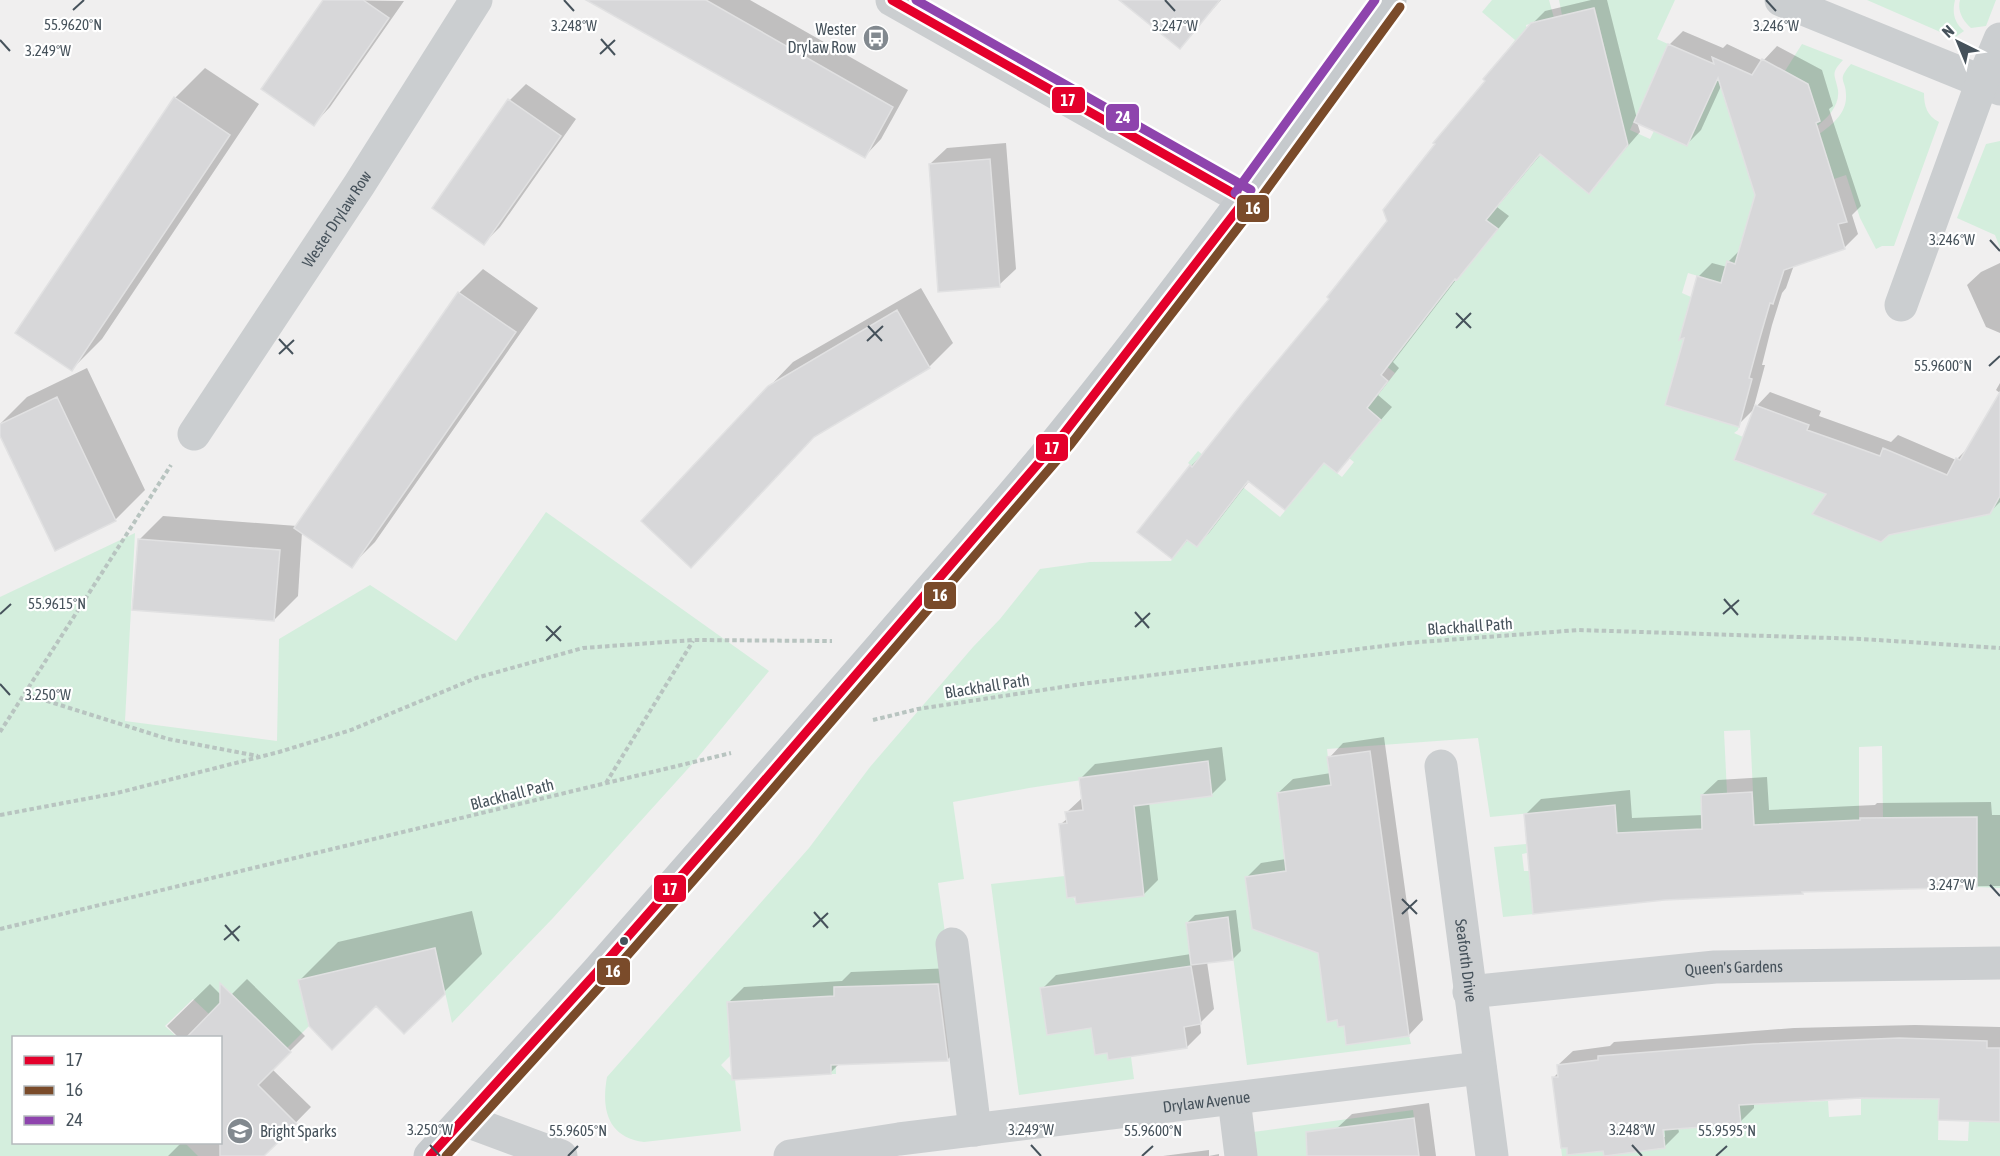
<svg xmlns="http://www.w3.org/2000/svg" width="2000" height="1156" viewBox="0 0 2000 1156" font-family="'Asap Condensed',sans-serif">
	<rect width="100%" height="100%" fill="#f0efef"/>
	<!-- green -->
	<path fill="#d4eedd" d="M1492 0H1549L1554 18 1526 25 1547 110 1557 98 1613 83 1595 8 1562 15 1559 0H1675L1657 39 1668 44 1630 130 1650 139 1654 131 1687 146 1724 63 1797 237 1819 258 1801 264 1742 239 1735 264 1727 262 1715 303 1708 279 1688 273 1682 293 1691 297 1709 327 1677 363 1665 405 1698 415 1704 395 1744 407 1738 430 1734 433 1743 437 1735 460 1826 493 1812 514 1881 542 1906 520 1992 510 2000 496V888L1977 887 1976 817 1883 818 1882 746 1859 747V820L1761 825 1764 894H1758L1750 730 1724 731 1727 793 1701 795 1702 829 1637 832 1640 901 1624 905 1614 805 1490 817 1478 738 1327 749 1331 785 1277 793 1281 828 1301 825 1307 868 1245 877 1250 914 1289 922 1293 944 1303 947 1317 946 1328 1022 1337 1020 1338 1027 1344 1026 1347 1045 1409 1036 1411 1044 1247 1065 1228 917 1186 922 1195 993 1175 968 1040 989 1047 1035 1091 1028 1107 1053 1109 1060 1131 1057 1134 1079 1019 1095 991 884 1065 876 1076 904 1144 896 1134 806 1212 795 1207 761 1029 788 953 802 964 879 938 883 952 983 834 987 836 1074H831L829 1038H819L816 997 727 1002 730 1056 721 1065 735 1080 741 1131 644 1142C608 1137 601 1110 607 1077L809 848 870 767 973 647 1000 619 1040 569 1090 562 1171 561 1187 540 1197 547 1234 499 1188 463 1198 451 1280 517 1324 463 1342 477 1354 462 1335 447 1348 432 1362 443 1381 420 1367 408 1395 373 1348 336 1415 332 1444 293 1425 278 1497 229 1450 190 1540 154 1590 193 1603 177 1497 64 1515 40 1482 12Z
		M1867 0H1955C1952 13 1954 22 1964 31L1954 38Z
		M1960 0H1996L1986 26 1971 28C1963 21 1957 11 1960 0Z
		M1802 44 1843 60C1830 74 1835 74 1838 90 1840 105 1828 118 1817 126L1816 123 1820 120 1808 84 1785 71Z
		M1851 64 1924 93C1924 106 1927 116 1939 122L1894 246H1882L1876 249 1860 218 1846 175 1834 179 1819 134C1832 125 1847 113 1846 95 1846 79 1836 81 1851 64Z
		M2000 141V248L1995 235 1957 218 1986 144Z
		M546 512 769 671 694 762 553 918 452 1023 435 948 299 980 309 1026 287 1048 231 993 209 1014 193 999 165 1026 177 1037 14 1038V1142L185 1143 198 1156H0V597L135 533 125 721 277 741 279 639 370 585 456 641Z
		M1526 844 1527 853 1522 854 1524 871H1529L1533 914 1503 917 1494 847Z
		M1905 1038 1939 1099 1938 1140 1968 1141 1969 1121 2000 1122V1156H1605L1665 1148 1660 1106 1628 1056 1681 1049 1686 1109 1740 1124 1739 1105 1782 1081 1779 1042H1800L1802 1102 1828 1101 1829 1117 1861 1115V1099L1896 1097 1894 1039Z
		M1413 1110 1414 1118 1338 1156H1256L1253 1132Z
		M1561 1148H1567V1154L1603 1151 1604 1156H1562Z"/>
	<!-- shadow -->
	<path fill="#0003" fill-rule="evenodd" d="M325 0 404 1 330 107 314 124Z
		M624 0H750L908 90 881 139 865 156Z
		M1122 0H1221L1180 47Z
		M1591 0H1607L1637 119 1669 45 1683 31 1723 48 1727 44 1763 61 1777 46 1822 70 1833 106 1829 109 1861 206 1852 215 1858 234 1844 248 1794 265 1786 288 1782 293 1772 325 1762 365H1765L1753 410 1770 392 1821 411 1819 416 1858 430 1891 442 1898 435 1956 460 1970 446 2000 393 1996 390 2000 383V502L1989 513 1828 494 1755 408 1738 425 1687 335 1698 277 1712 263 1727 267 1728 262 1740 250 1757 195 1722 84 1701 130 1687 144 1637 122 1640 132 1589 191 1542 153 1497 207 1509 216 1459 276 1393 362 1399 368 1378 395 1392 407 1337 471 1325 462 1285 508 1250 480 1209 533 1196 545 1189 539 1172 557 1139 532 1191 466 1203 454 1332 299 1532 24 1545 11Z
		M205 68 259 104 102 339 72 369 175 98Z
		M526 84 576 119 500 227 484 243 434 208 510 100Z
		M1006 143 1016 269 999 285 930 164 947 148Z
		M2000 263V333L1986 327 1967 285 1981 272Z
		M483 269 538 308 375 542 351 566 302 532 298 596 274 620 139 540 163 516 297 526 459 293Z
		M921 288 953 343 929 367 816 434 769 387 793 362Z
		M87 368 145 490 115 520 0 433V424L27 397Z
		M1384 737 1423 1020 1409 1035 1345 1024 1319 952 1246 878 1261 863 1286 859 1278 793 1293 779 1331 773 1329 758 1343 743Z
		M1222 747 1226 780 1212 794 1149 802 1158 880 1144 894 1061 824 1068 818 1067 812 1082 798 1080 779 1095 764Z
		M1767 777 1769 810 1875 805 1877 803 1991 802 1992 815H2000V886L1892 887 1665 899 1525 815 1541 799 1630 790 1632 818 1703 815 1702 795 1718 780Z
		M1236 910 1241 951 1233 959 1207 962 1214 1009 1200 1023 1201 1033 1187 1047 1108 1051 1093 1027 1042 989 1056 975 1191 954 1187 923 1195 915Z
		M472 911 482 954 404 1032 376 1004 300 980 338 942Z
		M954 968 963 1044 947 1060 840 1063 831 1072 728 1003 744 987 842 981 851 972Z
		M247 979 305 1036 272 1069 311 1107 263 1156H168L182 1142H220V1038H179L167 1026 210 984 226 1000Z
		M1915 1025 2000 1027V1120L1940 1097 1861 1096 1754 1102V1108L1740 1122 1678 1128 1679 1132 1664 1147 1604 1149 1554 1077 1559 1072 1558 1065 1573 1051 1610 1046 1614 1042 1794 1028ZM1664 1123 1665 1137H1662Z
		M1429 1103 1436 1156H1340L1336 1129 1352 1114Z
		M1209 1150V1156L1219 1154V1156H1163Z"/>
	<!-- building -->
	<path fill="#d7d7d9" stroke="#e1e1e2" stroke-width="1.5" d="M323 0H363L389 18 314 126 261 89Z
		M586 0H706L893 107 865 158Z
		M1119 0H1220L1180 49Z
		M1594 8 1628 145 1589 194 1540 154 1486 220 1498 229 1457 280 1455 279 1381 375 1388 381 1367 408 1381 420 1337 473 1324 463 1285 510 1248 481 1197 547 1187 540 1172 559 1137 532 1190 465 1192 467 1245 400 1329 299 1327 297 1387 221 1383 210 1435 144 1433 143 1485 81 1483 79 1531 23Z
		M1668 44 1714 64 1712 57 1752 75 1762 59 1808 84 1820 121 1816 123 1847 222 1838 224 1845 249 1784 270 1773 304 1770 303 1759 341 1749 378 1752 379 1739 427 1665 405 1684 338 1679 340 1697 276 1721 283 1727 261 1735 264 1755 195 1718 78 1687 146 1634 122Z
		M174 97 230 135 72 371 15 333Z
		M508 99 561 136 484 245 432 208Z
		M990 159 1000 287 938 292 929 164Z
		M458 292 516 332 352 568 294 528Z
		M897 310 930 368 814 437 691 568 641 521 768 386Z
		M2000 392V496L1990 514 1889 535 1881 542 1812 514 1826 494 1734 460 1755 405 1809 425 1807 430 1844 443 1880 456 1883 448 1947 475 1956 458 1960 460Z
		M57 397 116 521 55 551 0 436V424Z
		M138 539 280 550 274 621 132 610Z
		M1370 751 1409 1036 1346 1045 1344 1026 1338 1027 1337 1020 1327 1022 1318 953 1252 929 1245 877 1286 871 1277 793 1331 785 1327 757Z
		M1208 761 1212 796 1134 806 1144 896 1076 904 1075 897 1067 898 1059 824 1067 823 1065 812 1083 810 1079 778Z
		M1752 792 1754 825 1860 820V818L1977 817V887L1802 892 1803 894 1665 900 1533 914 1524 814 1615 805 1617 833 1702 829 1701 795Z
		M1228 917 1233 960 1191 965 1186 923Z
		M435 948 445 994 404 1034 376 1006 332 1050 309 1026 298 980Z
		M1191 966 1201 1024 1184 1027 1187 1048 1108 1060 1107 1053 1095 1055 1091 1028 1047 1035 1040 988Z
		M220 983 291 1052 258 1085 297 1124 264 1156H220V1038H186L220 1003Z
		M938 984 948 1061 831 1065V1074L732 1080 727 1002 834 996V987Z
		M1899 1038 1987 1041V1048H2000V1122L1938 1120 1939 1099 1861 1098 1739 1105 1741 1124 1663 1130 1665 1148 1605 1156H1604L1603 1151 1567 1155V1148H1561L1552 1077H1558L1557 1065 1598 1060V1056L1754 1044Z
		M1414 1118 1419 1156H1307L1306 1132Z"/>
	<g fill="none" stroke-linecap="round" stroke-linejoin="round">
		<!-- path -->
		<path stroke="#b8c4c0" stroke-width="4" stroke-dasharray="4.5 3" stroke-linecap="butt" d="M25 694 168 739 258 756
			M873 720 918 709 1082 684 1407 643 1579 630 1862 639 2000 648
			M0 732 171 465
			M606 783 693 641
			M0 815 117 793 279 752 351 730 476 678 583 648 693 640 832 641
			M0 929 731 753"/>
		<!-- minor -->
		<g stroke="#cbced0" stroke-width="33">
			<path d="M892 0 1245 200"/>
			<path d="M1781 0 2000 89"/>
			<path d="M1901 305 1982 82 2000 39"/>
			<path id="s1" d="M194 434 359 185 476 0"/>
			<path id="s2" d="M1441 766 1492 1156"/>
			<path d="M952 944 975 1130"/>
			<path id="s3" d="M1469 992 1715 967 2000 963"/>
			<path d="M1234 1099 1241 1156"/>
			<path d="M464 1120 561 1156"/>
			<path id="s4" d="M790 1156 899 1139 1480 1068"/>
		</g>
		<!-- major -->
		<path stroke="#c6cacd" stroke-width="33" d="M886 641C945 572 1006 505 1063 434 1177 294 1283 147 1390 0
			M430 1156 596 973 726 825"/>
		<!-- major-bridge -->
		<path stroke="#c6cacd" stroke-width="33" d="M726 825 886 641"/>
		<defs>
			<path id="bus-1" d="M892 0 1245 200
				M430 1156 596 973 726 825 1062 436 1245 200"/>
			<path id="bus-2" d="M446 1156 605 981 735 833 1071 444 1254 207 1400 7"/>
			<path id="bus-3" d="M916 0 1251 190
				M1235 193 1375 0"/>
		</defs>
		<!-- bus-1 casing -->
		<use href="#bus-1" stroke="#fff" stroke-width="14"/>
		<!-- bus-2 casing -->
		<use href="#bus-2" stroke="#fff" stroke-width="14"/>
		<!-- bus-3 casing -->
		<use href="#bus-3" stroke="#fff" stroke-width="14"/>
		<!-- bus-1 -->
		<use href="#bus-1" stroke="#e4002b" stroke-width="9"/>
		<!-- bus-2 -->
		<use href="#bus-2" stroke="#7a4b2a" stroke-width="9"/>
		<!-- bus-3 -->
		<use href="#bus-3" stroke="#8e44ad" stroke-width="9"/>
	</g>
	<!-- ticks -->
	<path fill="none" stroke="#46525b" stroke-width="2" d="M564 0 574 11M1165 0 1175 11M1766 0 1776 11M73 10 84 0M601 39 615 55M0 40 10 51M600 54 615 40M1990 240 2000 251M1456 313 1471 328M868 326 882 341M1456 328 1471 313M279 339 293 354M867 341 883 326M279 354 294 340M1989 366 2000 356M1724 599 1738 615M1135 612 1149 628M0 614 11 604M1723 614 1739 600M546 626 561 641M1135 627 1150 613M546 641 561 626M0 684 10 695M1990 885 2000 896M1402 899 1417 914M814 912 828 928M1402 914 1417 900M225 925 239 941M813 927 828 913M224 940 240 926M430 1145 440 1156M1031 1145 1041 1156M1632 1145 1642 1156M568 1156 578 1146M1142 1156 1153 1146M1716 1156 1727 1146"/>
	<!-- icons -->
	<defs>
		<symbol id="bus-disc" viewBox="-11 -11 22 22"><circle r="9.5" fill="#82898f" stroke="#fff"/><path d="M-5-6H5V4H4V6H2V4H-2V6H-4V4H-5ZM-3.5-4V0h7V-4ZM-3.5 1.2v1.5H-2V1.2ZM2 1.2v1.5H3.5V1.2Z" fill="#fff"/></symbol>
		<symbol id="school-disc" viewBox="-11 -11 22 22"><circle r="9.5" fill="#82898f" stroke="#fff"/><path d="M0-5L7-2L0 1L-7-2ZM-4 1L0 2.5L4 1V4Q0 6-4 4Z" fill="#fff"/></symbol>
	</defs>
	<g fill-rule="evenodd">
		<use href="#bus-disc" x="861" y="23" width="30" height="30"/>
		<use href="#school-disc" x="225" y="1116" width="30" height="30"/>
	</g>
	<!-- markers -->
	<circle fill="#46525b" stroke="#fff" stroke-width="2" cx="624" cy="941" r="5"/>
	<g text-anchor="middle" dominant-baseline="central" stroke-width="4.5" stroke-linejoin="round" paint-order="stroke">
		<!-- poi labels -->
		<g font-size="16" fill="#46525b" stroke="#fff" text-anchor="end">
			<text x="856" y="29">Wester<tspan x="856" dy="18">Drylaw Row</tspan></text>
			<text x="260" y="1131" text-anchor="start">Bright Sparks</text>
		</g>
		<!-- street labels -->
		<g font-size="16" fill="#46525b" stroke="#fff">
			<text stroke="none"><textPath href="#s1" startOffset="258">Wester Drylaw Row</textPath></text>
			<text transform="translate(1470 626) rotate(-4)">Blackhall Path</text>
			<text transform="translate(987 686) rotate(-9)">Blackhall Path</text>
			<text transform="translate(512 794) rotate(-14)">Blackhall Path</text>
			<text stroke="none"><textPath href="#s2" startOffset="196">Seaforth Drive</textPath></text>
			<text stroke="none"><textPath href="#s3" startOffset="266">Queen's Gardens</textPath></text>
			<text stroke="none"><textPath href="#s4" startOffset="420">Drylaw Avenue</textPath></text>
		</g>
	</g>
	<g font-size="15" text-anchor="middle" fill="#46525b" stroke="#fff" stroke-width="4.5" stroke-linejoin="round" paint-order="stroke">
		<text x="73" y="30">55.9620°N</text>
		<text x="1175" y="31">3.247°W</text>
		<text x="574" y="31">3.248°W</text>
		<text x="1776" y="31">3.246°W</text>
		<text x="48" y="56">3.249°W</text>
		<text x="1952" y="245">3.246°W</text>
		<text x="1943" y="371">55.9600°N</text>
		<text x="57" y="609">55.9615°N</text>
		<text x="48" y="700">3.250°W</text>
		<text x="1952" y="890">3.247°W</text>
		<text x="430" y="1135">3.250°W</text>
		<text x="1031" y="1135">3.249°W</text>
		<text x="1632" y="1135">3.248°W</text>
		<text x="578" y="1136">55.9605°N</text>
		<text x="1153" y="1136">55.9600°N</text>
		<text x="1727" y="1136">55.9595°N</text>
	</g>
	<g stroke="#fff" stroke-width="2">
		<rect x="1051" y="86" width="35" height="28" rx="6" fill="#e4002b"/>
		<rect x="1105" y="103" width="35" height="29" rx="6" fill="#8e44ad"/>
		<rect x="1236" y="194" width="34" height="29" rx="6" fill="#7a4b2a"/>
		<rect x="1035" y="433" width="34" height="29" rx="6" fill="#e4002b"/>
		<rect x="923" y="581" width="34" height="29" rx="6" fill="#7a4b2a"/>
		<rect x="653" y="874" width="34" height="29" rx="6" fill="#e4002b"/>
		<rect x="596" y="957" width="35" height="29" rx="6" fill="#7a4b2a"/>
	</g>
	<g font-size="16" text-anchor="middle" font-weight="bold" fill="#fff">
		<text x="1068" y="106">17</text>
		<text x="1123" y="123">24</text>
		<text x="1253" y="214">16</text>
		<text x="1052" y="454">17</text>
		<text x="940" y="601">16</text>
		<text x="670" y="895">17</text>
		<text x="613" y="977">16</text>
	</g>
	<!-- legend -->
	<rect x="12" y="1036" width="210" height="108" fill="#ffffff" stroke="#b5babd" stroke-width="1.5"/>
	<rect x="24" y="1056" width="30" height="9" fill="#e4002b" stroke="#b5babd" stroke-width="1.5"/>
	<text x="66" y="1066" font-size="18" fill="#46525b">17</text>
	<rect x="24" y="1086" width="30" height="9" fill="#7a4b2a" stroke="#b5babd" stroke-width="1.5"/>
	<text x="66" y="1096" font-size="18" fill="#46525b">16</text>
	<rect x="24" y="1116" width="30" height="9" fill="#8e44ad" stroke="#b5babd" stroke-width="1.5"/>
	<text x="66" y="1126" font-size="18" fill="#46525b">24</text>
	<!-- north arrow -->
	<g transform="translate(1958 42) rotate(317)" stroke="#ffffff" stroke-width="4.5" paint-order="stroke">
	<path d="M0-4.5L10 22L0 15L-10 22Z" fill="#46525b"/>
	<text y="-9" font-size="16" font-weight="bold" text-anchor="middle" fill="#46525b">N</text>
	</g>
</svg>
